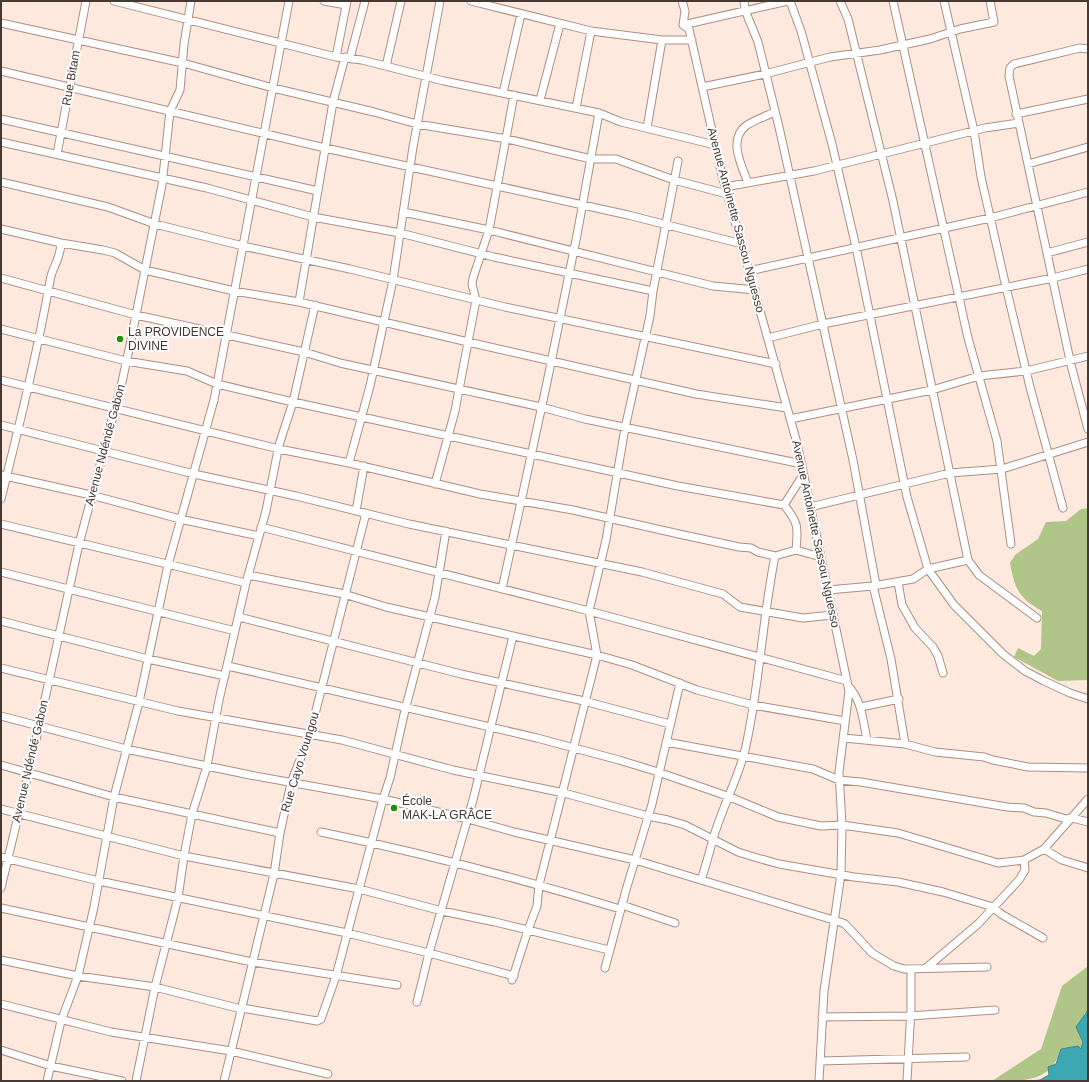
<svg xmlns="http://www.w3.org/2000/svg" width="1089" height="1082" viewBox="0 0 1089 1082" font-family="Arial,sans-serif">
	<rect width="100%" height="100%" fill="#fee9df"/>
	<!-- green -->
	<path fill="#b0c688" d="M1088 508V680L1058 681 1014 657 1018 648 1034 656 1041 649 1042 611C1019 598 1015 590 1010 563L1015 555 1038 539 1046 522 1066 521 1081 509Z
		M1088 966V1010L1084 1014 1083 1042 1081 1050 1078 1046 1061 1049C1051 1082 1026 1081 992 1081L1041 1049 1062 986Z"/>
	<!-- water -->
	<path fill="#3da8b2" stroke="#40868c" d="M1088 1010V1081H1032L1040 1080 1049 1075 1048 1067 1056 1064 1061 1049 1078 1046 1081 1049 1083 1042 1076 1027Z"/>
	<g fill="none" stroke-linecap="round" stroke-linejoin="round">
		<defs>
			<path id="minor" d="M114 1 336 57 362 60 444 81 599 113 621 122 715 145
				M324 1 346 5
				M471 1 591 31 662 40H692
				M682 1 685 11 683 25 689 29 722 175 797 443 849 691 839 772 842 825 841 874 824 991 819 1081
				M744 1 745 10 758 42 779 127 853 460 876 585
				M790 1 801 31 832 144 856 247 907 497 928 569 954 605 1003 654 1025 671 1044 681 1070 693 1088 699
				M840 1 848 19 893 201 968 560 979 575 1037 618
				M893 1 968 338 997 441 1011 544
				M944 1 974 131 981 177 1006 287 1030 387 1063 508
				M1 23 183 63 273 88 374 112 417 124 507 139 591 159H616L674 180 727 194
				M683 25 788 1
				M1088 49 1080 48 1014 64 1010 68 1009 76 1071 365 1088 429
				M336 57 347 1
				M350 58 365 1
				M386 66 401 1
				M1 71 325 148 628 215 742 244
				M702 87 765 74 830 57 880 50 930 39 960 29 994 22 990 1
				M503 93 521 14
				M540 100 560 24
				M576 108 591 31
				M1016 114 1088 99
				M1 119 318 191
				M647 128 662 40
				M1 142 207 188 313 217 400 233 494 257 653 291
				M57 154 86 1
				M1028 164 1088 147
				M1 182 108 207 155 224 243 246 350 269 505 307 776 364
				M748 183C742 166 727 139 747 125 755 120 766 116 775 112
				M725 187 814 171 985 128 1019 123
				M403 212 489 230 713 286 755 290
				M1 229 61 243 103 250 115 253 145 270 234 291 299 302 468 342 696 394 787 408
				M1047 253 1088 242
				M749 271 990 218 1088 192
				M1 278 136 315 304 352 340 363 541 407 585 419 802 464
				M299 302 333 102 345 57
				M1 329 126 361 187 371 217 384 293 402 678 486 784 505
				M768 338 823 324 1053 278 1088 269
				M1 380 279 449 349 463 480 494 573 510 679 534 739 547 751 548 758 552 775 556
				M790 419 932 390 979 376 1026 371 1088 356
				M1 425 194 474 296 496 409 524 642 572 723 594 740 607 803 618 833 615
				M349 463 370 386 393 280 413 147 440 1
				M1 475 91 495 180 519 259 536
				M435 484 455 411 476 300 472 284 473 278 489 230 514 95
				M1 499C19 426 37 354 50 281 52 266 60 262 61 243
				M810 507 950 473 1002 469 1088 442
				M356 511 364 466
				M1 524 246 583
				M261 527 589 611 847 681
				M796 550C798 528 799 523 784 505L803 475
				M1 572 235 631
				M248 575 344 594 386 607 597 655 632 665 697 690 753 705 845 721
				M898 582 902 605 915 628 933 647 938 656 943 673
				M873 586 891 659 905 744
				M502 589 546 387 577 235 599 113
				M828 590 873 586 913 579 928 569 968 560
				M239 617 461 674 584 701 670 724
				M1 621 148 659 225 676
				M228 666 537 738 619 760 658 772 730 797 778 817 821 826 842 825 898 833 998 863 1024 860 1044 849 1088 799
				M1 668 178 711 342 740 453 770 564 793 648 816 668 820 685 825 738 852 754 857 779 864 854 877 898 882 943 892 993 907 1001 914 1043 938
				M848 686C862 700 863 721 867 740
				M861 707 899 699
				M1 716 126 749 250 775 383 799 468 819 514 832 635 860 840 922 845 924 872 953 894 966 904 969 987 967
				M844 738 905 744 935 752 984 757 993 760 1028 767 1088 768
				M666 742 813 769 839 780 861 782 1007 807 1024 808 1034 812 1046 813 1066 819 1072 818 1088 822
				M1 765 114 797 280 833
				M1 809 184 856 359 889 442 911 495 922 609 950
				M321 832C422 853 522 879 620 909
				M1044 849 1062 860 1088 868
				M1 857 99 881 347 933 429 953 514 976
				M701 880C706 866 709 853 713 839 723 804 742 772 748 736 760 676 763 616 775 556L796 550 821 557
				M1 888 34 749 79 544 122 382 130 345 162 185 170 111 180 90 184 44 191 1
				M622 905 675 923
				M1 908 252 962 397 985
				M1 960 78 976 155 987 241 1009
				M605 968 626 890 652 804 680 683
				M926 968 978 924 1019 880 1025 870 1024 860
				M512 980 528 930 537 906 539 885 597 655 589 611 606 540 625 428 650 316 653 291 678 161
				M417 1002 429 953 473 800 513 636
				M1 1004 111 1032 231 1051 328 1074
				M242 1008 317 1021 321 1019 336 976 383 799 390 778 405 710 435 597 446 531
				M822 1017 910 1016 995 1010
				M1 1050 51 1066 122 1081
				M820 1061 966 1057
				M47 1081 61 1021 78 976 94 907 114 797 139 702 168 565 214 400 289 1
				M136 1081 155 987 178 898 184 856 192 814 207 766 219 700 246 583 266 511 279 445 293 402 315 305
				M224 1081 274 874 280 833 291 783 310 734 366 513
				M907 1081 911 1008V969"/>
		</defs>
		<!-- minor casing -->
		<use href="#minor" stroke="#ae8f80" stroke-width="9"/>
		<!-- minor -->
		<use href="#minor" stroke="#fff" stroke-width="7"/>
	</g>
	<!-- markers -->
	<g fill="#248e0f" stroke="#fff" stroke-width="1.5">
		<circle cx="120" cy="339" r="4"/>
		<circle cx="394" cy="808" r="4"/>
	</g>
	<g text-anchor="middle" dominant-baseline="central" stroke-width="4" stroke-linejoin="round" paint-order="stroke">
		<!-- street labels -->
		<g font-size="12" fill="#463832" stroke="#fff">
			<text transform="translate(71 78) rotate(-80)">Rue Bitam</text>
			<text transform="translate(736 220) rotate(75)">Avenue Antoinette Sassou Nguesso</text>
			<text transform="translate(105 445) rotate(-75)">Avenue Ndéndé Gabon</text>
			<text transform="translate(816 534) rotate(78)">Avenue Antoinette Sassou Nguesso</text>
			<text transform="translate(30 761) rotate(-77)">Avenue Ndéndé Gabon</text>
			<text transform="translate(300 762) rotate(-73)">Rue Cayo Voungou</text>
		</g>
		<!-- poi labels -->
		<g font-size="12" fill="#463832" stroke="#fff" text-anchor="start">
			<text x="128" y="332">La PROVIDENCE<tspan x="128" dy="14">DIVINE</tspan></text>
			<text x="402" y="801">École<tspan x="402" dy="14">MAK-LA GRÂCE</tspan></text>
		</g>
	</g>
	<!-- border -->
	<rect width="1089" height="1082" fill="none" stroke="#463832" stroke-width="4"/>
</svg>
